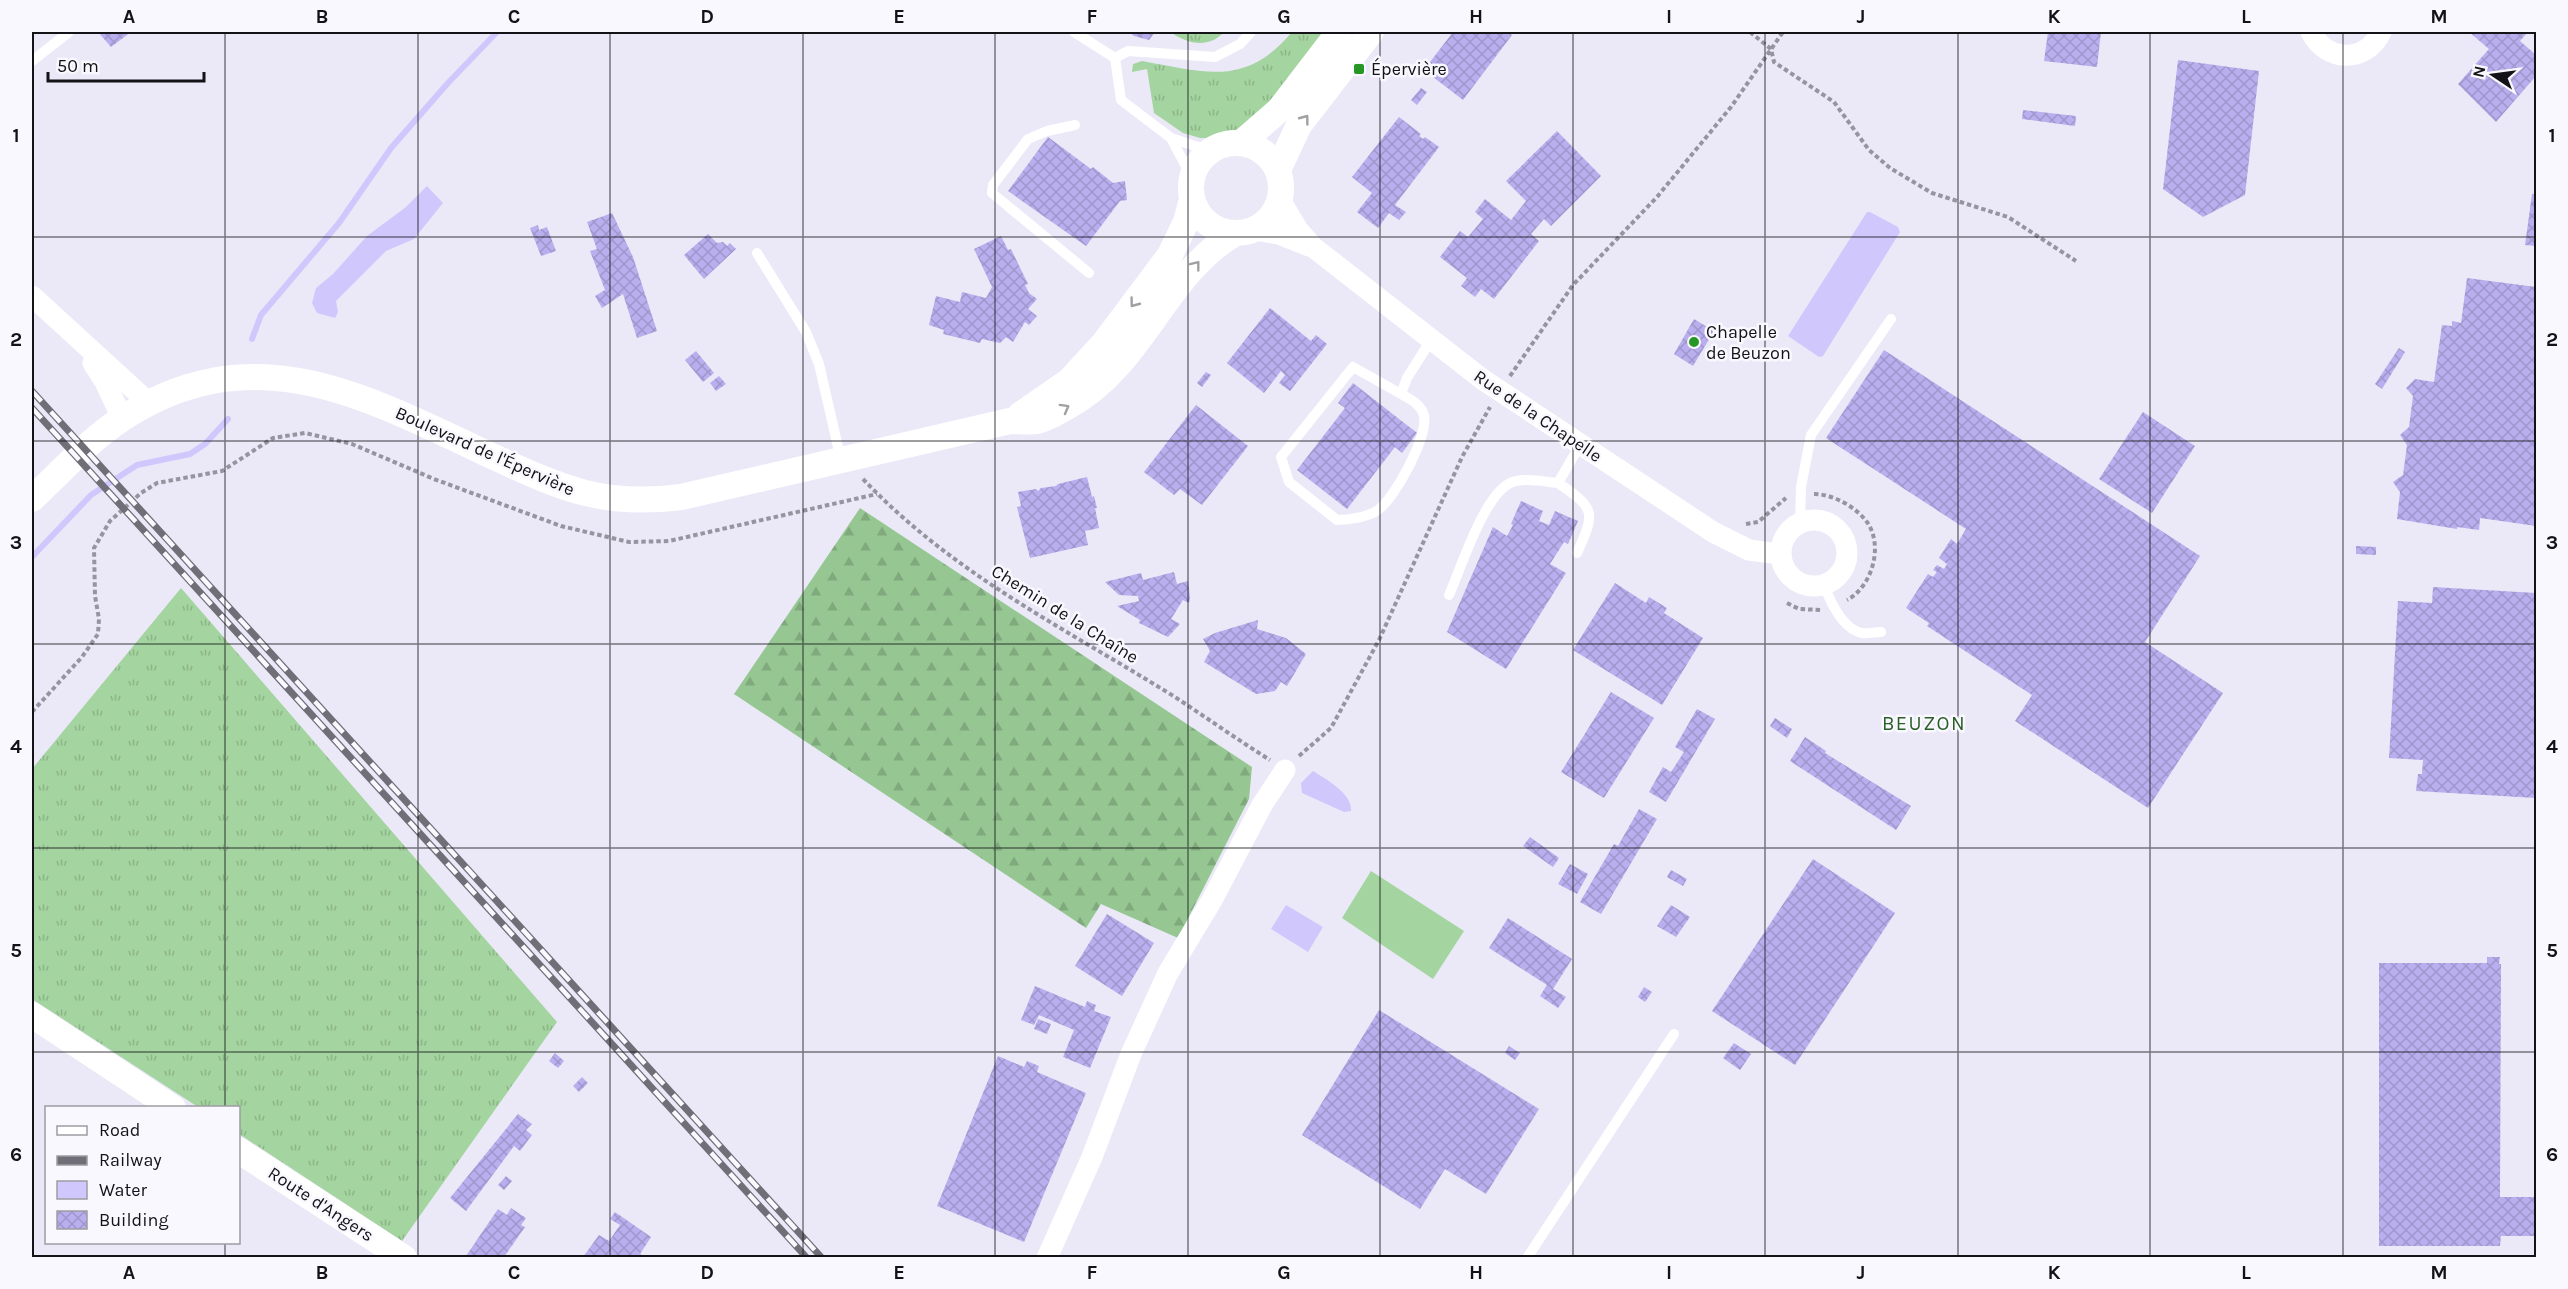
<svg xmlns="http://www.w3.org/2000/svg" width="2568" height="1289" viewBox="0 0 2568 1289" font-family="Karla,sans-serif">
	<defs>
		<pattern id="grass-tufts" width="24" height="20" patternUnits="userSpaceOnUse" patternTransform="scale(1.5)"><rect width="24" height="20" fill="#a4d49f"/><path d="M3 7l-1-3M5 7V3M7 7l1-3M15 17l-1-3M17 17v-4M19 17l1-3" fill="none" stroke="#8cb588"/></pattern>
		<pattern id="forest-firs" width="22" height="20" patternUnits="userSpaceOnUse" patternTransform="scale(1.5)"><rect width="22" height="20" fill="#96c792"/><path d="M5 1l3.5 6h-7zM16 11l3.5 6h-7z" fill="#80aa7d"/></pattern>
		<pattern id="building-cross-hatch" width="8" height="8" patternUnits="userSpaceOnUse" patternTransform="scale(1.5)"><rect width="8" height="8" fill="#b9afef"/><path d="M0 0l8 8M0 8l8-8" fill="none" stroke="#9e96cc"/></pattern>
	</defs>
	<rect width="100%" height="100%" fill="#ebe9f8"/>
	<!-- grass -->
	<path fill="url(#grass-tufts)" d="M1170 32H1224C1208 49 1188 44 1170 32Z
		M1292 32H1328L1281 95 1244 129 1230 131 1211 138H1200L1183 133 1154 113 1147 69 1132 72 1133 64 1142 61C1204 72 1245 88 1292 32Z
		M181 588 557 1022 402 1241 239 1134 238 1108 198 1107 32 999V769Z"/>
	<!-- forest -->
	<path fill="url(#forest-firs)" d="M860 508 1252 767 1249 799 1178 938 1101 904 1086 928 734 694Z"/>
	<!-- pitch -->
	<path fill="#a4d49f" d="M1371 871 1464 931 1433 979 1342 918Z"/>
	<!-- water -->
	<path fill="#d0c8fc" d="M427 186 443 203 414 239 386 251 336 301 338 312 335 318 317 313 312 303 316 288 333 274 367 236 406 207Z
		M1867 212H1870L1898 227 1900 232 1823 356 1819 357 1788 336Z
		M1313 771C1326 779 1353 794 1351 811L1344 812 1302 793 1301 783Z
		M1286 905 1323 927 1308 952 1271 929Z"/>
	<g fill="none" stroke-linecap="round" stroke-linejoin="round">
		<!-- stream -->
		<path stroke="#d0c8fc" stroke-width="6" d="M252 339 261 315 339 223 391 148 448 83 497 32
			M32 557 91 495 137 465 190 454 205 444 228 419"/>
	</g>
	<!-- building -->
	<path fill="url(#building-cross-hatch)" d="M98 32H131L111 47Z
		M1129 32H1155L1149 40 1134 36Z
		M1453 32H1507L1512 35 1463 100 1424 70Z
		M2048 32H2101L2097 67 2044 61Z
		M2469 32H2528L2520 41 2536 55V76L2496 122 2458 84 2489 49Z
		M2178 60 2259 71 2245 195 2203 217 2163 189Z
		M1421 88 1427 92 1417 105 1411 100Z
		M2023 110 2076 116 2075 126 2022 119Z
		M1399 117 1421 134 1419 136 1423 139 1425 137 1439 147 1395 205 1406 212 1399 220 1389 213 1378 228 1357 212 1372 193 1352 177Z
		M1557 131 1601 176 1551 226 1544 219 1531 234 1539 241 1494 299 1481 289 1475 297 1461 286 1467 278 1440 257 1460 231 1468 237 1483 219 1475 212 1485 199 1511 220 1526 201 1506 181Z
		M1048 137 1091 169 1093 167 1113 183 1125 181 1127 200 1120 201 1086 246 1008 191Z
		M2532 194H2536V246L2525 245Z
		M612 213 633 257 657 331 637 338 623 294 602 308 595 296 605 290 590 251 597 249 587 222Z
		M538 225 539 230 547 227 556 251 541 256 530 228Z
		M708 234 717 243 723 242 727 246 730 243 736 249 704 279 684 255Z
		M1001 236 1008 250 1011 249 1028 284 1025 285 1029 293 1037 299 1028 309 1037 316 1029 325 1025 322 1013 342 1006 337 1000 343 982 339 980 343 943 334 944 330 929 325 936 296 960 302 962 292 986 298 992 287 974 249Z
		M2467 278 2536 287V526L2480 518 2479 530 2457 527V529L2397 519 2400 492 2393 482 2403 475 2407 445 2400 435 2409 427 2413 396 2406 388 2415 379 2434 382 2442 325 2452 326V321L2461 323Z
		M1270 308 1311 341 1316 335 1327 344 1290 391 1279 383 1285 375 1281 371 1264 393 1227 363Z
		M1694 319 1714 331 1693 366 1674 354Z
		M2399 348 2405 352 2382 389 2375 384Z
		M1884 350 2200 556 2145 642 2223 693 2148 808 2015 721 2032 695 1927 626 1929 623 1906 608 1928 574 1933 577 1937 572 1933 570 1937 565 1944 569 1947 564 1939 558 1951 539 1957 544 1966 529 1826 438Z
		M696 351 714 373 703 382 685 360Z
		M1206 372 1211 375 1202 387 1197 383Z
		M719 376 726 384 716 391 710 383Z
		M1353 383 1417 433 1402 453 1395 447 1347 509 1297 470 1345 408 1338 403Z
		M1196 405 1248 446 1202 505 1180 489 1174 495 1144 472Z
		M2143 412 2195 446 2152 513 2099 479Z
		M1087 477 1092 497 1094 496 1097 508H1095L1099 528 1085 531 1088 545 1030 558 1017 507 1021 506 1018 492 1036 489 1038 491 1041 488 1056 486 1058 484Z
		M1521 501 1543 511 1539 521 1549 525 1555 511 1578 521 1568 544 1564 542 1550 564 1566 573 1506 669 1447 632 1493 527 1507 536 1513 525 1511 524Z
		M2356 546 2376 547V555L2356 554Z
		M1174 572 1177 584 1188 581 1190 597 1189 603 1183 600 1171 619 1180 624 1168 637 1139 623 1140 620 1117 606 1139 601 1138 596 1119 595 1105 582 1141 573 1143 580Z
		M1615 583 1646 603 1649 597 1667 608 1664 613 1703 638 1662 705 1573 650Z
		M2433 587 2536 593V798L2416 791 2418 774H2422L2423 760 2389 758 2398 601 2432 603Z
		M1258 620 1257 629 1286 638 1306 654 1287 686 1281 682 1275 691 1256 694 1204 662 1210 651 1203 639 1215 633Z
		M1611 692 1654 718 1604 798 1561 772Z
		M1697 709 1715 719 1666 802 1649 792 1663 767 1671 772 1684 752 1675 747Z
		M1775 718 1792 729 1787 738 1770 726Z
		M1805 737 1826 751 1825 753 1911 806 1896 830 1790 761Z
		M1639 809 1657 819 1601 914 1580 902 1614 844 1618 846Z
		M1530 837 1559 858 1553 867 1523 846Z
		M1813 859 1895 913 1795 1065 1712 1011Z
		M1570 864 1588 874 1577 894 1558 884Z
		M1671 870 1687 879 1683 886 1667 877Z
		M1671 905 1690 917 1676 937 1657 926Z
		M1107 914 1154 943 1122 996 1075 966Z
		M1508 918 1572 959 1553 989 1566 997 1558 1008 1540 996 1547 985 1489 948Z
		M2487 957H2500L2499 964H2501L2500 1197H2536V1236H2501L2500 1246H2379V963H2487Z
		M1035 986 1085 1007 1087 1001 1096 1005 1094 1011 1111 1017 1090 1068 1063 1057 1074 1030 1039 1015 1034 1025 1021 1020Z
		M1644 987 1652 992 1645 1002 1638 997Z
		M1379 1010 1539 1109 1486 1194 1445 1169 1420 1209 1302 1135Z
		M1038 1019 1051 1024 1047 1034 1034 1029Z
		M1734 1043 1751 1054 1740 1070 1723 1058Z
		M1509 1046 1520 1053 1515 1060 1505 1053Z
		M555 1053 564 1061 558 1068 549 1061Z
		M998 1056 1024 1067 1027 1061 1039 1066 1037 1072 1086 1093 1024 1242 937 1206Z
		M582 1077 588 1083 579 1092 573 1086Z
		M518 1114 532 1124 526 1130 532 1135 520 1151 514 1146 466 1211 450 1198Z
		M506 1176 512 1181 504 1190 498 1185Z
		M511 1208 526 1218 521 1225 525 1227 504 1257H469L466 1256 498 1209 507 1215Z
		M615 1212 651 1237 640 1254 645 1257H583L599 1235 609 1241 620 1225 610 1219Z"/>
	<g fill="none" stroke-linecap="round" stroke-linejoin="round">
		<!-- path -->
		<path stroke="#95949f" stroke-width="4" stroke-dasharray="4.5 3" stroke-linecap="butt" d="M1750 32 1771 49 1774 62 1834 102 1869 150 1890 168 1932 193 2008 217 2076 261
			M1510 376 1573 285 1657 197 1731 107 1783 32
			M863 479C953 574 1066 629 1175 697 1207 718 1238 740 1270 760
			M1814 494C1833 494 1856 507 1867 522 1884 546 1872 587 1847 600
			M1746 524 1758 522 1786 498
			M1787 603 1799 609 1821 610
			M32 712 82 657 98 634 99 619 95 596 94 548 110 521 141 493 157 483 222 471 273 438 305 433 352 444 434 479 561 526 629 542 669 541 877 494
			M1299 756 1331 728 1379 640 1462 457 1490 407"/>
		<!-- service -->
		<path stroke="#fff" stroke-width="10" d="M1074 32 1115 58 1121 100 1171 138 1210 151
			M1115 58 1128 51 1215 57 1240 44 1251 32
			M32 61 69 32
			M1075 125 1047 131 1028 139 993 185 992 193 1089 273
			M1171 138 1192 178
			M757 253 806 332 819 364 838 447V461
			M1401 394C1410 399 1422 405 1424 416 1428 437 1395 498 1378 510 1368 517 1349 520 1337 520L1289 482 1281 457 1353 367 1401 394 1407 378 1431 340
			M1558 483C1595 508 1596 512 1577 553
			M1800 523 1801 487 1811 435 1891 319
			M1824 585C1830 601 1842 629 1862 633 1867 634 1875 632 1881 632
			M1449 595C1461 569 1486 486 1516 481 1530 478 1545 482 1558 483L1580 445
			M1527 1258 1674 1034"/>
		<!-- minor -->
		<path stroke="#fff" stroke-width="21" d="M2311 32C2326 62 2366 64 2381 32
			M1280 200 1298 230 1313 247 1482 379 1713 532 1749 550 1780 554
			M1255 230 1279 234 1309 246
			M32 296 149 403
			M93 363 105 382 122 418
			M1781 553a33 33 0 1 1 66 0a33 33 0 1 1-66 0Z
			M1047 1258 1092 1157 1131 1054 1168 973 1212 900 1262 805 1285 770"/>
		<!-- tertiary -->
		<path stroke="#fff" stroke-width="26" d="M1191 188a45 45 0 1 1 90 0a45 45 0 1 1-90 0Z
			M1241 143 1279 110 1339 32
			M1278 170 1299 125 1371 32
			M1020 415 1069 381 1104 343 1170 255 1186 222 1192 199
			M32 499C61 472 89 440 123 418 255 332 370 399 494 457 563 489 604 507 681 497L1010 421C1019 421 1029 422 1037 421 1047 419 1058 412 1067 407 1142 367 1164 275 1234 234
			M32 1015 173 1108
			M238 1150 404 1258"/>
		<defs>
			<path id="rail" d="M32 391 822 1258
				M32 408 807 1258"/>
		</defs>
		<!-- rail casing -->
		<use href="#rail" stroke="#706f78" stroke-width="7"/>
		<!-- rail -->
		<use href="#rail" stroke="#f9f8fe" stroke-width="4.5" stroke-dasharray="14" stroke-linecap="butt"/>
	</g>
	<!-- one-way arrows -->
	<defs><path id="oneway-chevron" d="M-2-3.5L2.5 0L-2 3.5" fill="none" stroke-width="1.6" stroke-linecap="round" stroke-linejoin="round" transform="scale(1.5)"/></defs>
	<g stroke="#a1a0a2">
		<use href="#oneway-chevron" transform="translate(1305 119) rotate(-53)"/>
		<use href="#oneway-chevron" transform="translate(1196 265) rotate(-52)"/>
		<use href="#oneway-chevron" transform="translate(1134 303) rotate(127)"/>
		<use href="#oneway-chevron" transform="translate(1065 408) rotate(-29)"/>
	</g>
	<!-- grid -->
	<path fill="none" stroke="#131217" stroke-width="1.5" stroke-opacity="0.55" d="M225 32V1108M418 32V1258M610 32V1258M803 32V1258M995 32V1258M1188 32V1258M1380 32V1258M1573 32V1258M1765 32V1258M1958 32V1258M2150 32V1258M2343 32V1258M32 237H2536M32 441H2536M32 644H2536M32 848H2536M32 1052H2536M225 1242V1258"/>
	<!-- markers -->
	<g fill="#269724" stroke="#f9f8fe" stroke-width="2">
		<rect x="1353" y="63" width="12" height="12" rx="3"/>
		<circle cx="1694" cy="342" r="6"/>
	</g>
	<g text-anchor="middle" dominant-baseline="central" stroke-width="5" stroke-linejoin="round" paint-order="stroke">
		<!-- poi labels -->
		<g font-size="18" fill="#131217" stroke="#f9f8fe" text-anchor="start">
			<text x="1371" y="69">Épervière</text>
			<text x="1706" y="332">Chapelle<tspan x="1706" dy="21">de Beuzon</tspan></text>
		</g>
		<!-- street labels -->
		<g font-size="18" fill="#131217" stroke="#f9f8fe">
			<text transform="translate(1538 416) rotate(34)">Rue de la Chapelle</text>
			<text transform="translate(485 451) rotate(24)">Boulevard de l'Épervière</text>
			<text transform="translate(1065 614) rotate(32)">Chemin de la Chaîne</text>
			<text transform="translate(321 1204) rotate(33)">Route d'Angers</text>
		</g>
		<!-- neighbourhood labels -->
		<g font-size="20" letter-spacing="1.5" fill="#2b5e28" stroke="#f9f8fe">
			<text x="1924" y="723">BEUZON</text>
		</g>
	</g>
	<!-- border -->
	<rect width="2568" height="1289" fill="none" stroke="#f9f8fe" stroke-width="66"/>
	<!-- legend -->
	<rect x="45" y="1106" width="195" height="138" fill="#f9f8fe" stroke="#9d9ca2" stroke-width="1.5"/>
	<rect x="57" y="1126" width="30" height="9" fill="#ffffff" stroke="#9d9ca2" stroke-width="1.5"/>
	<text x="99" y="1136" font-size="18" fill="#131217">Road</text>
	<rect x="57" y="1156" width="30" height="9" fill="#706f78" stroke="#9d9ca2" stroke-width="1.5"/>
	<text x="99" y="1166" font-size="18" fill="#131217">Railway</text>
	<rect x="57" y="1181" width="30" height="18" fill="#d0c8fc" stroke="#9d9ca2" stroke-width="1.5"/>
	<text x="99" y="1196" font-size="18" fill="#131217">Water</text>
	<rect x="57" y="1211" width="30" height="18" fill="url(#building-cross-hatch)" stroke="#9d9ca2" stroke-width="1.5"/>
	<text x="99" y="1226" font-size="18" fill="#131217">Building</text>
	<!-- north arrow -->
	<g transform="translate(2493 75) rotate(283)" stroke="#f9f8fe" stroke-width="4.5" paint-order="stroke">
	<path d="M0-4.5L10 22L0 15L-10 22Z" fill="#131217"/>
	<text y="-9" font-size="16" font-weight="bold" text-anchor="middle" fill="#131217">N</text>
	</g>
	<!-- scale -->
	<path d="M48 72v9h156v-9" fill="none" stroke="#131217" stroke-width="3"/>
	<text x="57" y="72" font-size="18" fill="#131217" stroke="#f9f8fe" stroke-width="4.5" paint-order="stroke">50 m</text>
	<rect x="33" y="33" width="2502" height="1223" fill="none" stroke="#131217" stroke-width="2"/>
	<g font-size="20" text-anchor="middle" font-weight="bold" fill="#131217">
		<text x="129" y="23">A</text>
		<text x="322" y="23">B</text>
		<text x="514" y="23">C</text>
		<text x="707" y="23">D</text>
		<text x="899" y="23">E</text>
		<text x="1092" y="23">F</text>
		<text x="1284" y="23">G</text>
		<text x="1476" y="23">H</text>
		<text x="1669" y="23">I</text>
		<text x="1861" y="23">J</text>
		<text x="2054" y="23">K</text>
		<text x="2246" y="23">L</text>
		<text x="2439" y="23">M</text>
		<text x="16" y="142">1</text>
		<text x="2552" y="142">1</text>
		<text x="16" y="346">2</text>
		<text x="2552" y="346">2</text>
		<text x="16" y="549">3</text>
		<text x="2552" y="549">3</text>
		<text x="16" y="753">4</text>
		<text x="2552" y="753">4</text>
		<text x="16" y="957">5</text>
		<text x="2552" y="957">5</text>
		<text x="16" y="1161">6</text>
		<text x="2552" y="1161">6</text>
		<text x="129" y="1279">A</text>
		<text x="322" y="1279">B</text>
		<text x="514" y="1279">C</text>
		<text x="707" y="1279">D</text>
		<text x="899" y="1279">E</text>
		<text x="1092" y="1279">F</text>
		<text x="1284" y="1279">G</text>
		<text x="1476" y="1279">H</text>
		<text x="1669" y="1279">I</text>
		<text x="1861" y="1279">J</text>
		<text x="2054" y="1279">K</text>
		<text x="2246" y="1279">L</text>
		<text x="2439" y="1279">M</text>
	</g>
</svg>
